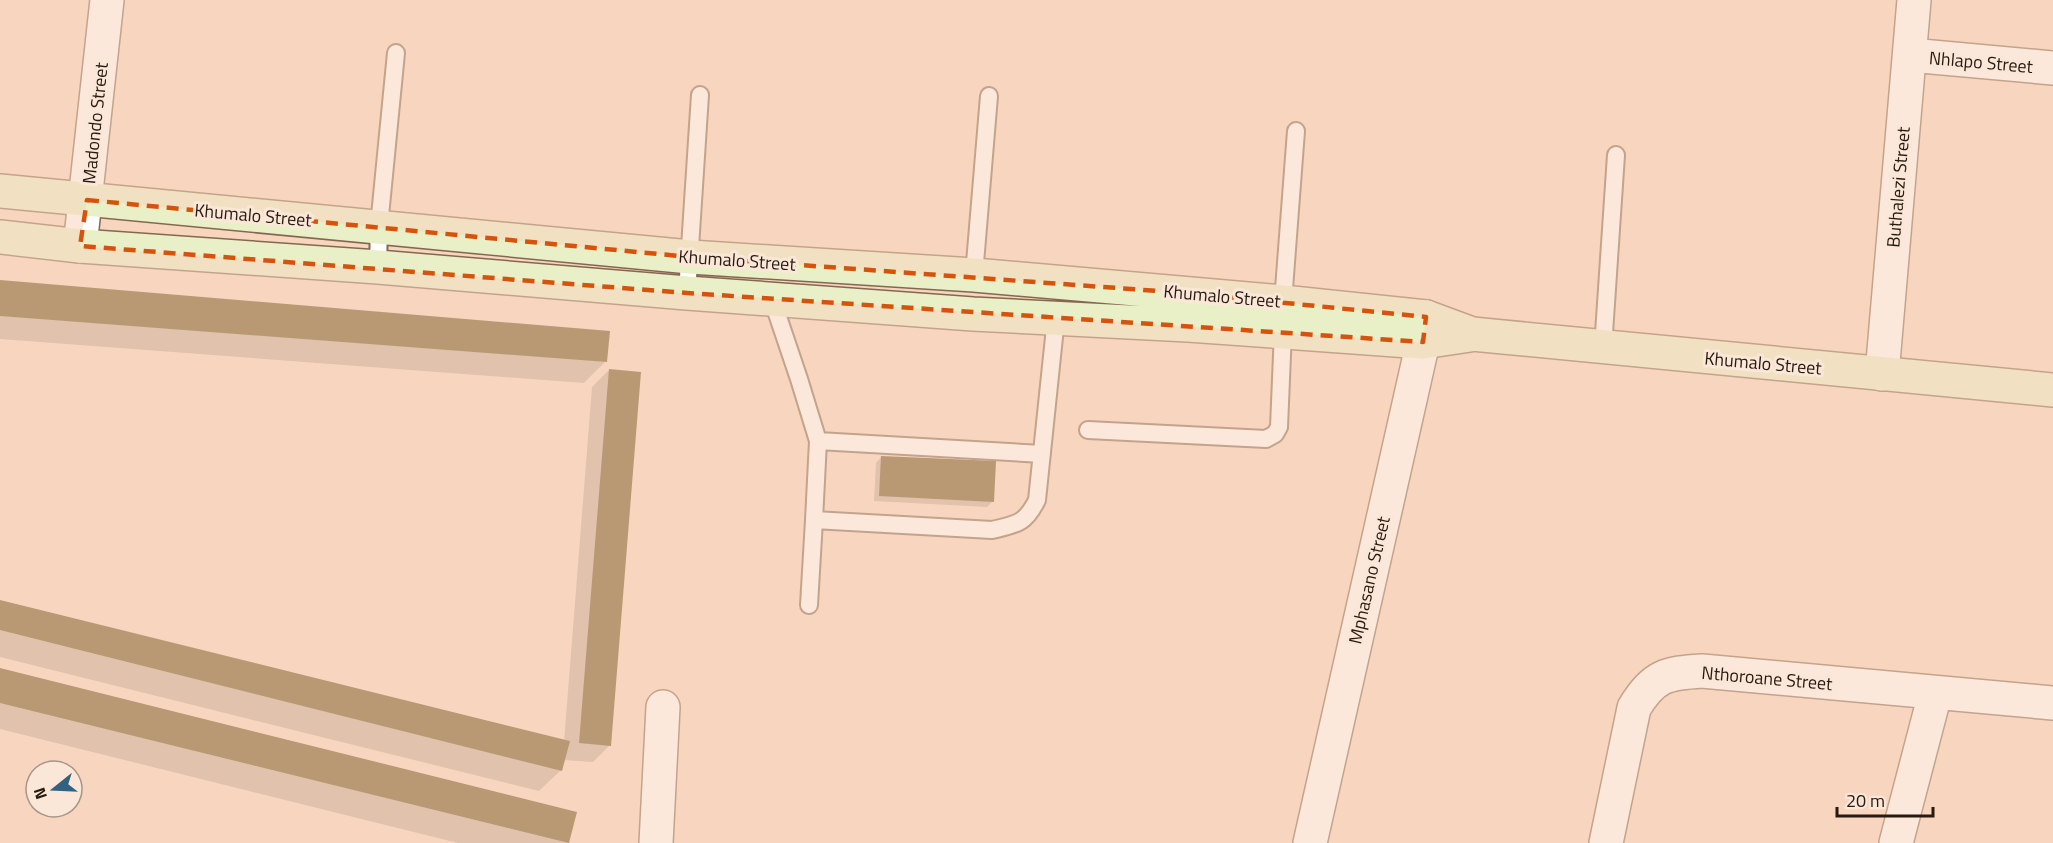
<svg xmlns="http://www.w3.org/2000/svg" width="2053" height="843" viewBox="0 0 2053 843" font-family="'Titillium Web',sans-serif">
	<rect width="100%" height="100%" fill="#f8d6be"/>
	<!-- shadow -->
	<path fill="#0003" d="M0 282 605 362 584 383 0 339Z
		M609 370 610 745 593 762 563 760 561 770 539 791 0 657V602L564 742 592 387Z
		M881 457 993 501 987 507 874 501 876 463Z
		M0 670 575 813 568 843H458L0 729Z"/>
	<!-- building -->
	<path fill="#6d501c" d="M0 280 610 331 607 362 0 316Z
		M609 369 641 372 611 746 579 743Z
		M881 456 996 461 994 502 879 496Z
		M0 600 570 741 562 771 0 630Z
		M0 668 577 812 569 843 0 703Z"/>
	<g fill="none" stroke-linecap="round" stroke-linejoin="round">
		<defs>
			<path id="lane" d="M378 267 379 226 396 53
				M974 275 989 96
				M687 293 700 95
				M772 299 799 379 818 441 814 520 992 530C1017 524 1025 524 1037 500L1056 318
				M1283 302 1296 131
				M1603 348 1616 155
				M1088 430 1266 439 1275 434 1279 427 1283 331
				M818 441 1042 454
				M809 605 814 520"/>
			<path id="street" d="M1910 55 2053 68
				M80 246 107 0
				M1882 374 1914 0
				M656 843 663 707
				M1310 843 1423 342 1426 317
				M1606 843 1634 708C1653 676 1666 673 1702 671L2053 703
				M1896 843 1935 694"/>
			<path id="secondary" d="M0 191 690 257 974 275 1283 302 1426 317 1472 334 2053 390
				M0 237 80 246 378 267 687 293 973 314 1188 325 1423 342 1470 335"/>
		</defs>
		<!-- lane casing -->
		<use href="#lane" stroke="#856751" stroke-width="20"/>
		<!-- street casing -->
		<use href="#street" stroke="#856751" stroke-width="36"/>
		<!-- secondary casing -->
		<use href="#secondary" stroke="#856751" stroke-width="36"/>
		<!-- lane -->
		<use href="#lane" stroke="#fff" stroke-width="16"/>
		<!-- street -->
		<use href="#street" stroke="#fff" stroke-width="33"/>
		<!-- secondary -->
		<use href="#secondary" stroke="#e9f0c8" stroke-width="33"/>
	</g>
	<!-- marked area -->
	<path d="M0 0H2053V843H0ZM87 200 690 257 1186 293 1426 317 1423 342 687 293 80 246Z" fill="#f8d6be" fill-opacity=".55" fill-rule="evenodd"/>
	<path fill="none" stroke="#d5530c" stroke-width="4.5" stroke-dasharray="12 8" stroke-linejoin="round" d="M87 200 690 257 1186 293 1426 317 1423 342 687 293 80 246Z"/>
	<g text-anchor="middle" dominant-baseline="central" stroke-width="6" stroke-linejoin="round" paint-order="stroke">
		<!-- street labels -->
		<g font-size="18" fill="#261a11" stroke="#fbe7d8">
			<text transform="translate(1981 62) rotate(5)">Nhlapo Street</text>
			<text transform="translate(95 123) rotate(-84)">Madondo Street</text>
			<text transform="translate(1898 187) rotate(-85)">Buthalezi Street</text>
			<text transform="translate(253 215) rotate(5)">Khumalo Street</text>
			<text transform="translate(737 260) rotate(4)">Khumalo Street</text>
			<text transform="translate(1222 296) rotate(5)">Khumalo Street</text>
			<text transform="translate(1763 363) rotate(5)">Khumalo Street</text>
			<text transform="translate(1369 580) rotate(-77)">Mphasano Street</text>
			<text transform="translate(1767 678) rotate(5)">Nthoroane Street</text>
		</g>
	</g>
	<!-- north arrow -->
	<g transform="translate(54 789) rotate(252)"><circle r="28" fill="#fbe7d8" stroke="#a69588" stroke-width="1.5"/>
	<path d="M0-4.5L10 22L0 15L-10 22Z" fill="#326280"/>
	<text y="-9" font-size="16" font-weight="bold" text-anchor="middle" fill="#261a11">N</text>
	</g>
	<!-- scale -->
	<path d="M1837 807v9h96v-9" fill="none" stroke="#261a11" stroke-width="3"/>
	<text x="1846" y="807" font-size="18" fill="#261a11" stroke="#fbe7d8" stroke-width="4.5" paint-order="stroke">20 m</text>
</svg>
